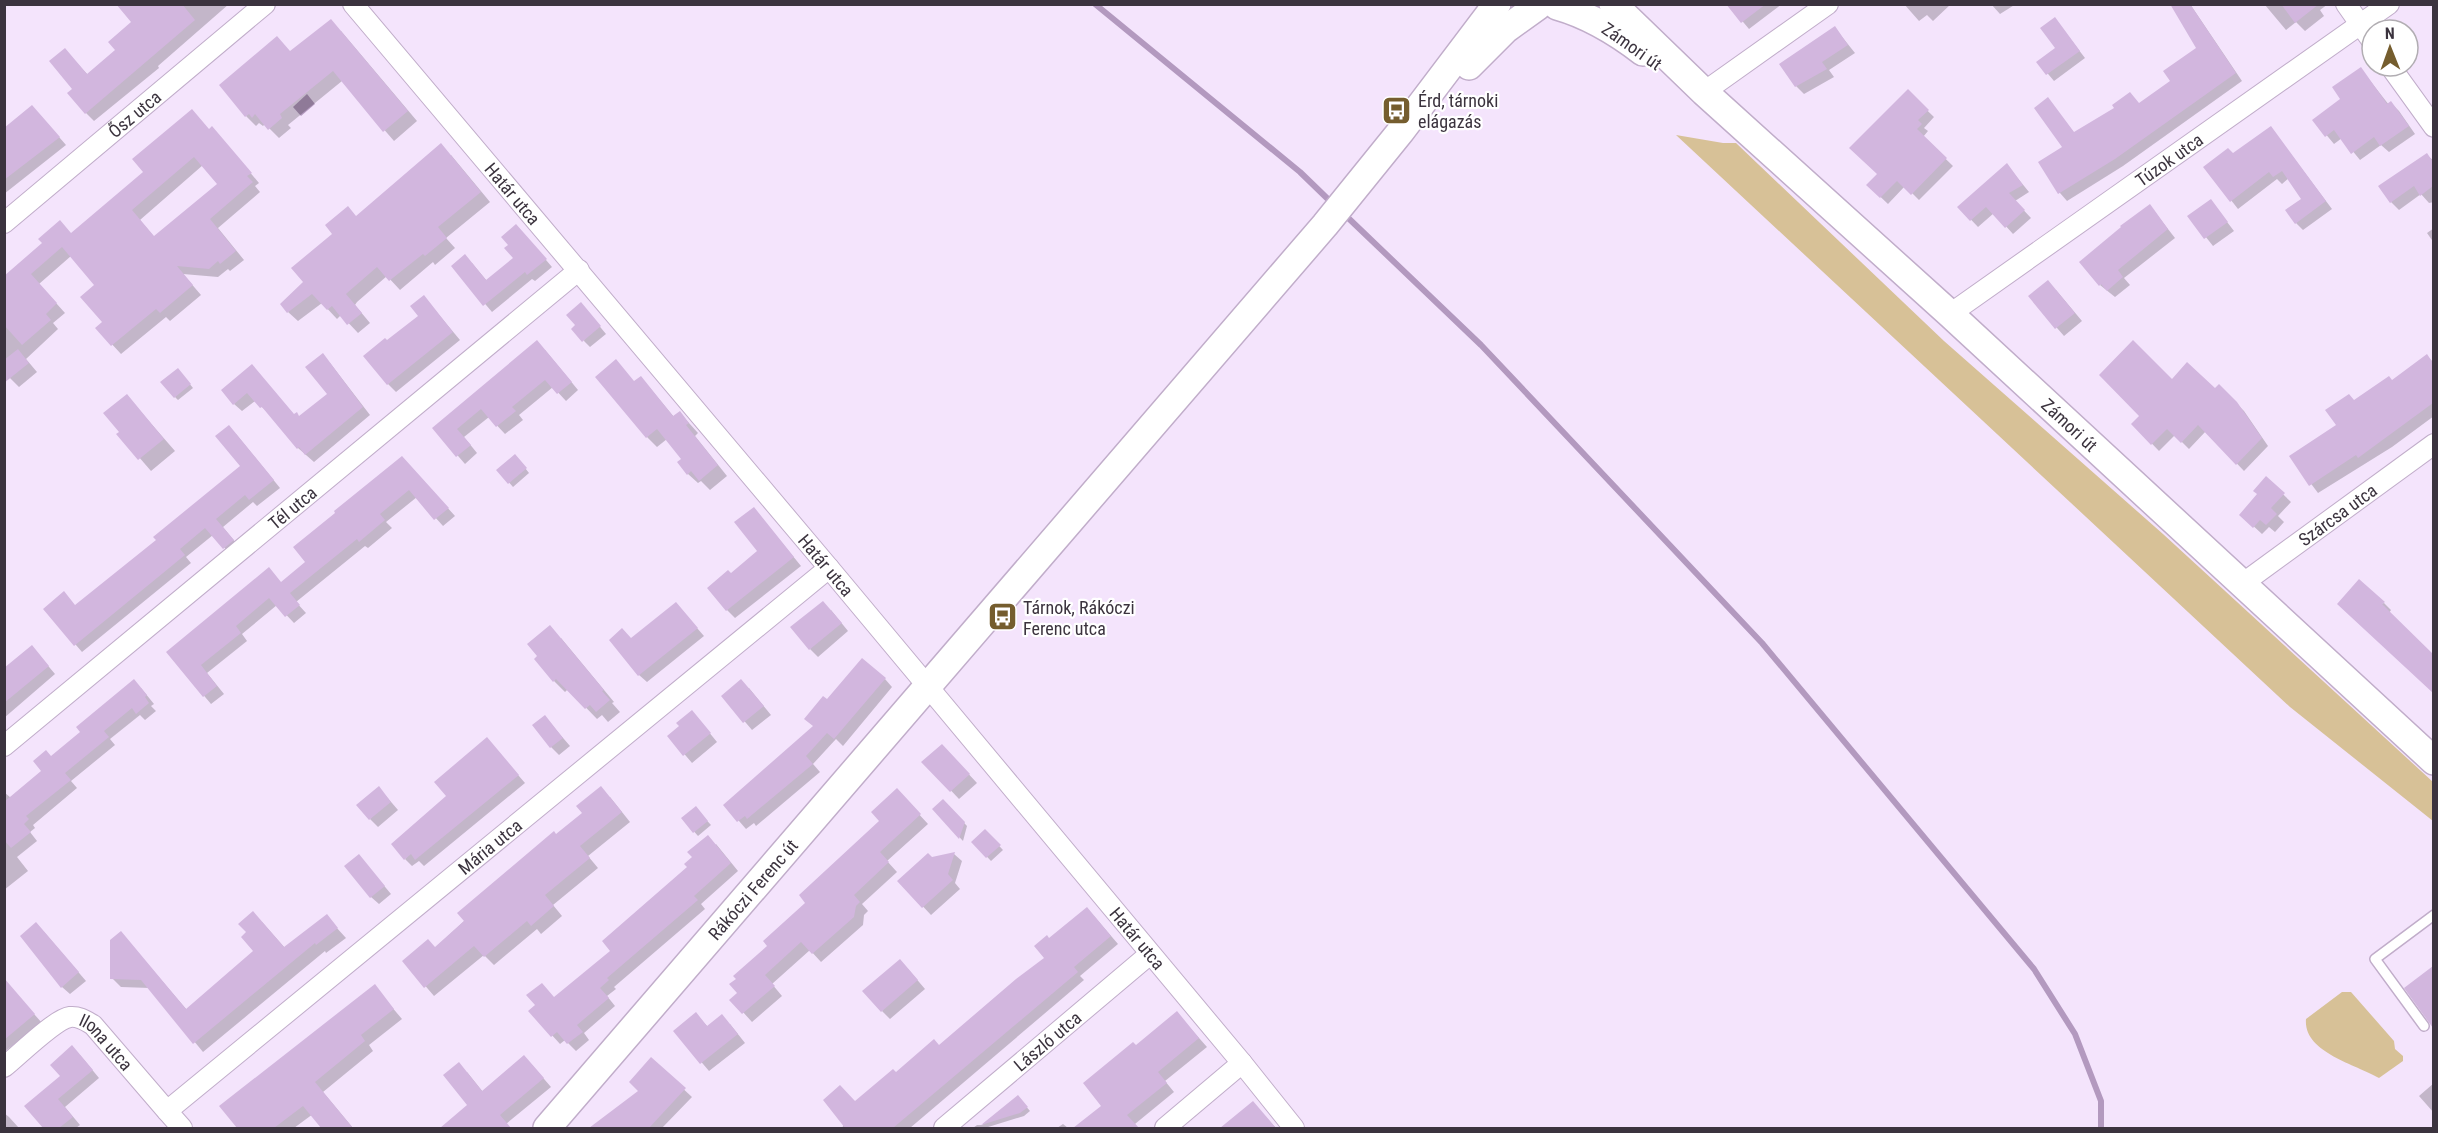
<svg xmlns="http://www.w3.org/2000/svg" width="2438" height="1133" viewBox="0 0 2438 1133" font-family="'Roboto Condensed',sans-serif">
	<rect width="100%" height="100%" fill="#f4e4fc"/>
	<!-- green -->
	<path fill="#d7c197" d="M1676 135 1723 143H1736L1944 341 2163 534 2433 782V821L2290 707Z
		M2342 992H2351L2394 1041 2395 1049 2403 1056V1061L2379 1078C2355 1064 2303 1052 2306 1019Z"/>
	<!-- water -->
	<path fill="#b399bf" d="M307 94 315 104 301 116 293 107Z"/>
	<!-- shadow -->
	<path fill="#0003" fill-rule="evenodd" d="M147 4H229L158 66 159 68 94 121 86 113 74 89 65 50 88 75 117 51Z
		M1728 4H1782L1749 29Z
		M1904 4H1951L1933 21 1927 15 1919 21Z
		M1991 4H2016L2000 14Z
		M2190 4 2242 81 2123 166 2067 201 2060 193 2040 163 2064 147 2048 99 2075 134 2140 104 2172 81 2198 48Z
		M2328 4 2320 10 2324 16 2305 31 2296 22 2286 30 2265 5Z
		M2055 19 2085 58 2054 81 2038 62 2057 49Z
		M1835 28 1855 53 1829 70 1834 77 1804 94 1796 86Z
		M341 31 417 121 394 141 342 81 288 125 291 128 279 138 265 124 263 126 259 123 256 126 246 116 277 38 291 53Z
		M2361 69 2389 105 2391 103 2399 111 2415 134 2389 152 2381 145 2360 160 2342 138 2334 144 2314 120 2342 99Z
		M1908 92 1934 117 1924 128 1928 131 1923 137 1953 166 1919 200 1905 186 1888 204 1868 185 1878 174Z
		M40 115 66 145 4 194V130Z
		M2271 128 2332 209 2303 230 2296 223 2303 199 2289 178 2282 184 2277 179 2238 209 2205 167 2234 155Z
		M209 130 220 137 259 183 255 186 260 192 218 228 244 260 230 271 228 269 218 277 183 274 201 295 170 321 166 317 121 354 97 328 104 323 96 285 71 256 39 284 65 313 53 323 58 329 26 359 37 372 19 387 4 372V285ZM203 165 219 184 155 238 140 220Z
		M451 155 490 202 446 238 455 248 435 265 433 262 400 290 387 276 357 302 355 305 370 323 358 333 341 315 337 319 322 303 298 321 288 312 305 282 357 218Z
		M2427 155 2434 161V202L2429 203 2421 194 2399 210 2391 202Z
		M2007 165 2029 192 2015 201 2031 218 2013 234 1994 213 1978 227 1959 207Z
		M2211 201 2234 231 2213 246 2190 217Z
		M2150 206 2175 238 2124 278 2130 285 2115 297 2100 285Z
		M2434 228V243L2427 233Z
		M523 233 552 267 535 281 532 279 492 312 453 266 472 263 487 281 515 258Z
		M2056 290 2082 321 2064 336 2030 297Z
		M424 297 460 340 396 392 388 384 387 342 420 316Z
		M587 311 606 334 590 347 584 341Z
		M545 350 578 390 566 401 553 387 519 415 523 420 505 434 489 417 464 437 477 453 465 464 434 428Z
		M2427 356 2434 363V416L2392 447 2318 493 2291 457 2338 426 2354 402 2392 381Z
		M330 363 370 415 314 462 298 448 270 414 255 401 242 411 234 404 252 366 295 416 300 418 329 394Z
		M181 373 193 388 178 400 175 397Z
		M635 383 650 388 674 417 679 413 689 423 698 433 695 436 727 476 710 490 701 481 698 483 688 474 683 459 667 439 657 447 647 437Z
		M2219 386 2244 411 2268 446 2244 471 2206 431 2189 449 2175 435 2159 451 2133 424 2215 391Z
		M127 396 175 451 151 471 119 434Z
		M236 434 280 488 257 506 253 502 223 527 240 548 231 555 213 535 186 557 191 563 82 652 45 609 76 606 158 540 242 466Z
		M518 459 529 473 513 487 498 470Z
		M409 465 455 516 443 526 417 497 386 522 392 528 368 548 365 546 296 602 306 613 294 623 277 605 242 634 247 641 207 673 224 694 211 704 168 653 281 583 307 562Z
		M2266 478 2291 502 2278 516 2284 522 2275 532 2269 527 2262 534 2249 522Z
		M761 517 801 566 735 618 727 610 731 574 759 552Z
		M2384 603 2391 610 2389 613 2434 656V692L2346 611Z
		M676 604 704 636 647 682 639 675 632 640Z
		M831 610 848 631 818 657 810 649Z
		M561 638 614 702 612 703 620 712 608 722 602 715 597 719 568 689 565 692 554 681Z
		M39 655 55 674 4 718V670Z
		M885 679 892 687 843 746 836 739 813 764 820 772 756 826 754 823 746 829 725 805 814 727 827 702Z
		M141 688 154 704 151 706 156 711 145 720 140 715 110 739 115 745 71 781 77 788 33 825 35 828 30 832 37 841 17 857 28 871 4 890V792L11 798 43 772 51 757Z
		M749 688 771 715 752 730 723 696Z
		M545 717 570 746 559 755 551 747Z
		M699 720 717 742 692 763 669 736 681 726Z
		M494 747 525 783 424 866 419 861 412 866 405 859Z
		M949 753 977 783 959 799 924 762Z
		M386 796 398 810 378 827 370 819Z
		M610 797 630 822 588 856 598 868 553 905 562 916 541 934 537 929 494 965 484 955 434 996 404 961 435 948 556 836Z
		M905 799 928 824 887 861 897 872 862 904 868 911 864 915 863 925 821 962 810 950 772 984 782 996 752 1022 732 1000 739 993 769 946Z
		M943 801 967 826 963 841 934 810Z
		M699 812 711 825 698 836 683 819Z
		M985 831 1003 850 991 861 973 842Z
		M716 844 738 871 701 904 705 909 614 987 616 989 607 996 615 1006 584 1033 589 1040 576 1051 565 1040 560 1044 530 1011 555 999 612 952Z
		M954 854 962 861 955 883 960 889 931 915 899 881Z
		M366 864 391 894 379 904 371 897Z
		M326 916 346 938 326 953 325 951 203 1052 150 988 121 987 112 978 121 933 187 1010 255 951 262 922 285 948Z
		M1094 916 1118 944 1080 976 1084 980 910 1128H842L855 1103 896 1073 940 1047 1046 958 1050 940Z
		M44 932 86 981 70 994 62 987Z
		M2434 968V1025L2406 988Z
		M908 969 925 989 890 1019 882 1011Z
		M4 980 42 1023 4 1052Z
		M374 986 402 1019 369 1045 373 1051 323 1092 353 1128H327L313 1114 294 1128H239L222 1107Z
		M1177 1013 1207 1047 1165 1081 1174 1092 1135 1124 1138 1128H1076L1103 1106 1136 1047Z
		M696 1014 708 1027 730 1024 745 1043 709 1071 675 1031Z
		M80 1055 99 1078 65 1107 80 1125 76 1128H45L27 1106 62 1076Z
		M651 1059 692 1097 662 1128H603L599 1122 640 1091Z
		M532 1065 551 1087 506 1124 510 1128H459L452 1120 469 1106 467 1072 483 1092Z
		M2434 1083V1113L2419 1096Z
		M1018 1097 1030 1111 1024 1116 985 1128H973L977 1125H982Z
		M1253 1103 1276 1128H1223Z
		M4 1113 9 1117 19 1128H4Z
		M1063 1124 1068 1128H1057Z"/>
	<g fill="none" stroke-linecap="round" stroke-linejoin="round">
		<!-- stream -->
		<path stroke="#b399bf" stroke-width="6" d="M1095 4 1300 172 1333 204
			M1343 213 1481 345 1762 643 2034 969 2075 1034 2101 1101V1128"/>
	</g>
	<!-- building -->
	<path fill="#d2b6de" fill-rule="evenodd" d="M116 4H182L195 20 85 114 67 93 72 89 49 61 65 48 87 74 115 50 108 42 131 22Z
		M1726 4H1766L1741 23Z
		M2170 4H2190L2236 73 2115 159 2058 194 2038 162 2062 147 2034 108 2048 97 2074 132 2114 108 2112 105 2130 92 2139 103 2170 81 2163 71 2196 48Z
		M2281 4H2319L2295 23Z
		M2055 17 2080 51 2046 75 2036 62 2055 48 2040 28Z
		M331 19 408 111 383 132 333 71 280 114 282 118 268 130 255 114 252 118 249 114 245 117 219 85 277 36 290 51Z
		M1835 26 1848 45 1822 62 1827 69 1795 87 1779 64Z
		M2361 67 2387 104 2391 101 2409 126 2380 146 2374 137 2351 154 2334 130 2325 137 2312 120 2340 99 2332 87Z
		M1908 89 1929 110 1918 120 1922 124 1917 129 1947 158 1911 195 1897 181 1880 198 1866 185 1877 174 1849 148Z
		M32 105 60 137 4 180V128Z
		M192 109 209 129 212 126 252 173 247 176 253 182 210 219 236 251 220 264 218 261 209 269 177 266 193 285 160 313 156 309 111 346 95 328 102 322 80 297 94 285 62 247 31 274 57 303 46 314 51 320 22 345 4 325V276L42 243 38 239 60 220 71 233 143 172 132 159ZM194 157 217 184 154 236 132 210Z
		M2271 126 2326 201 2295 224 2285 210 2301 199 2282 171 2273 177 2269 172 2230 202 2203 167 2228 148 2233 153Z
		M441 143 481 192 438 227 447 238 425 256 423 254 389 281 377 267 347 293 346 294 362 313 347 325 332 306 327 310 312 294 287 313 280 304 303 282 291 268 332 234 325 225 348 206 356 216Z
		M2427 153 2433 162V186L2420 196 2414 186 2390 203 2378 186Z
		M2007 163 2023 185 2009 193 2025 210 2005 228 1986 207 1970 221 1957 207Z
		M2211 199 2228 222 2204 239 2187 216Z
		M2150 204 2168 229 2118 270 2123 277 2107 291 2101 284 2099 286 2079 262 2121 227 2120 226Z
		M516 224 547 259 527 275 525 272 483 306 451 266 465 254 486 280 513 258 504 248 508 245 501 237Z
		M2048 280 2075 313 2055 329 2028 296Z
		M424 295 453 332 387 385 363 356 385 338 387 340 418 316 410 306Z
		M581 302 601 326 582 342 571 329 575 325 566 315Z
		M537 340 572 382 557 394 545 380 512 407 516 411 496 427 481 409 457 429 471 445 456 457 432 428Z
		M2133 340 2172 379 2187 362 2215 388 2219 384 2237 402 2262 438 2236 465 2198 425 2181 443 2167 429 2151 445 2131 424 2139 416 2099 375Z
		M18 349 29 363 4 383V360Z
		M323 353 363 407 305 455 299 447 297 449 262 407 260 408 247 393 233 405 221 390 252 364 294 414 297 412 299 416 327 394 305 367Z
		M2427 354 2433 363V403L2358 458 2356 455 2309 486 2289 456 2336 425 2325 410 2349 394 2354 400 2389 376 2392 380Z
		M616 359 634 381 641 376 673 416 680 411 689 423 686 425 718 465 699 481 691 471 687 475 677 462 681 459 657 429 646 438 595 377Z
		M178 368 191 384 174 398 160 382Z
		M127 394 164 439 138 460 116 434 119 432 103 413Z
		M229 425 274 480 249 500 245 495 216 519 234 540 223 549 205 528 180 549 185 555 74 646 43 609 64 591 75 605 156 540 153 537 240 466 215 436Z
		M515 454 527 468 508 484 496 470Z
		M402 456 449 508 434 520 409 490 380 514 385 520 359 542 357 539 290 593 300 605 285 617 269 598 236 626 241 633 201 665 217 686 203 697 166 652 269 567 281 582 305 562 293 547 335 513 334 511Z
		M2266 476 2285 493 2271 508 2277 514 2266 525 2260 520 2253 528 2239 515 2257 494 2253 491Z
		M754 507 794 557 726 611 707 588 728 570 731 573 757 551 734 522Z
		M2359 579 2385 602 2382 604 2433 654V693L2337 604Z
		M823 601 842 623 809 650 790 627Z
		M676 602 698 628 638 676 609 640 622 628 631 638Z
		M550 625 604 690 602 691 610 700 596 712 590 705 585 709 556 679 553 682 534 659 537 656 527 644Z
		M32 645 49 666 4 703V668Z
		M862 658 886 678 834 739 827 733 806 756 813 764 747 819 745 816 737 822 723 805 813 726 804 719 823 696 827 699Z
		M134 679 147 695 145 697 149 703 136 714 132 708 104 731 109 737 65 773 71 780 26 816 29 819 24 824 31 832 11 848 4 840V802L41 771 33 761 46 750 51 756 80 732 76 727Z
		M741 679 764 706 743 723 721 696Z
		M692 710 711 733 683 756 667 736 679 726 676 723Z
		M545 715 563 738 550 748 532 725Z
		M487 737 519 775 415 860 411 854 404 860 391 844 446 796 434 782Z
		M942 744 970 774 950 792 921 762Z
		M379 786 391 802 369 820 356 805Z
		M601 786 622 812 580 846 590 858 545 895 554 906 531 926 527 921 484 957 474 946 424 988 402 961 428 939 435 947 464 921 457 913 554 831 556 834 582 813 576 806Z
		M897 788 921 814 880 852 889 862 854 895 860 902 856 906 854 917 812 954 801 942 765 975 775 986 742 1014 729 1000 737 993 729 984 736 979 733 976 767 946 763 941 805 903 799 895 879 821 871 812Z
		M943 799 965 822 959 839 932 809Z
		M696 806 708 821 693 833 681 818Z
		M985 829 1001 845 986 858 971 842Z
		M708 835 731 863 694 896 698 900 607 978 609 980 600 988 609 998 577 1025 583 1032 567 1044 557 1032 551 1037 528 1011 535 1005 526 995 542 983 554 997 610 951 602 941 687 867 684 864 692 857 687 852Z
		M955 852 948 874 953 880 922 908 897 881 928 853 932 857Z
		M359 854 385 886 370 898 344 866Z
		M1087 907 1111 936 1074 967 1078 972 893 1128H845L823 1100 840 1085 855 1101 893 1069 896 1072 934 1039 939 1045 1016 979 1044 958 1034 946 1047 935 1049 938Z
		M253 911 284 947 327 914 338 928 316 945 315 943 193 1044 141 980 110 979V940L121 931 186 1009 253 951 241 937 246 932 238 924Z
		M36 922 79 972 61 988 20 936Z
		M900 959 918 980 881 1012 862 991Z
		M2433 966V1028L2404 988Z
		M4 978 35 1014 4 1040Z
		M375 984 394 1009 361 1035 365 1041 315 1082 353 1128H321L303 1106 274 1128H237L219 1106Z
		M1177 1011 1199 1038 1158 1072 1167 1083 1127 1115 1139 1128H1073L1101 1106 1083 1083 1133 1042 1136 1045Z
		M696 1012 707 1026 722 1014 738 1034 700 1064 673 1031Z
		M72 1045 93 1070 58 1099 73 1117 59 1128H43L24 1106 60 1076 50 1065Z
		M524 1055 544 1078 500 1115 511 1128H440L467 1105 443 1075 459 1062 482 1091Z
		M651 1057 686 1088 649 1128H589L638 1091 629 1082Z
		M1018 1095 1028 1107 1020 1113 981 1125Z
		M1253 1101 1276 1128H1220Z"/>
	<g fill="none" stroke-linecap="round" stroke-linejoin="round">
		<defs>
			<path id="lane" d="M2424 1026 2375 959 2434 915"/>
			<g id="street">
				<path id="s1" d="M353 4 829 568 1242 1063 1294 1128"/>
				<path d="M2346 4 2372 41"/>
				<path d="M2390 66 2434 127"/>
				<path d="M1704 92 1828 4"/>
				<path id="s2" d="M4 223 265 4"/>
				<path id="s3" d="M1950 314 2389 4"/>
				<path id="s4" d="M2242 584 2434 444"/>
				<path id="s5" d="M4 746 579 270"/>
				<path id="s6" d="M4 1067C18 1056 55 1019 70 1017 79 1016 86 1021 93 1025L167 1111"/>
				<path id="s7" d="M182 1128 167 1111 829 568"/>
				<path id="s8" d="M944 1128 1150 954"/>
				<path d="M1165 1128 1242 1063"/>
			</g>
			<g id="secondary">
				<path id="s9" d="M1613 4 1704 92 1950 314 2434 761"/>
				<path d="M1557 6C1589 15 1617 32 1643 52"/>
				<path d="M1469 66 1506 29 1538 6"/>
				<path id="s10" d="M547 1128 1325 225 1401 131 1497 4"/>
			</g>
		</defs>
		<!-- lane casing -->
		<use href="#lane" stroke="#c1adca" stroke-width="12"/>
		<!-- street casing -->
		<use href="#street" stroke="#c1adca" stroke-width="22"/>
		<!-- secondary casing -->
		<use href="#secondary" stroke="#c1adca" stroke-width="30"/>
		<!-- lane -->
		<use href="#lane" stroke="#fff" stroke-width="9"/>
		<!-- street -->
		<use href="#street" stroke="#fff" stroke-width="20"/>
		<!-- secondary -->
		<use href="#secondary" stroke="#fff" stroke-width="27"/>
	</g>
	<!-- icons -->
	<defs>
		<symbol id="bus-square" viewBox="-11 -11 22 22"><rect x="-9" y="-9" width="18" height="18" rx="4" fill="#755d2e" stroke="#fff"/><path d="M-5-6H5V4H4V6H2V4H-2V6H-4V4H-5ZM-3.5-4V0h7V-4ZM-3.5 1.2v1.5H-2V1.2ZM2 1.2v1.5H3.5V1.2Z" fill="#fff"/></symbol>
	</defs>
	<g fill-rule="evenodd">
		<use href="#bus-square" x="1380" y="94" width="33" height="33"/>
		<use href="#bus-square" x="986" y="600" width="33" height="33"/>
	</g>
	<g text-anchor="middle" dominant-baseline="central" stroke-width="4.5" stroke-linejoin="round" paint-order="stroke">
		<!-- street labels -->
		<g font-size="18" fill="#3b333e" stroke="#fff">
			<text transform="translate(1632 46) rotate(35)">Zámori út</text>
			<text stroke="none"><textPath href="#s2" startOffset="170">Ősz utca</textPath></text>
			<text stroke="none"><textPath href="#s3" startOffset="268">Túzok utca</textPath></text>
			<text stroke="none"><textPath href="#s1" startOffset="248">Határ utca</textPath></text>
			<text stroke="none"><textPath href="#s9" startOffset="621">Zámori út</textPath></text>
			<text stroke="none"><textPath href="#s5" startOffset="374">Tél utca</textPath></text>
			<text stroke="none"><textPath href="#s4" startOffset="118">Szárcsa utca</textPath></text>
			<text stroke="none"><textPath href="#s1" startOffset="734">Határ utca</textPath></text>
			<text stroke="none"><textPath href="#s7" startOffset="440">Mária utca</textPath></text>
			<text stroke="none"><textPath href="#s10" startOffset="315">Rákóczi Ferenc út</textPath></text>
			<text stroke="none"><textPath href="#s1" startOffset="1220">Határ utca</textPath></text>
			<text stroke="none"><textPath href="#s8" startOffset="135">László utca</textPath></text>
			<text stroke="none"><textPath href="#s6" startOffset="129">Ilona utca</textPath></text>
		</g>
		<!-- poi labels -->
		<g font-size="18" fill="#3b333e" stroke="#fff" text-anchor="start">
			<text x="1418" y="100">Érd, tárnoki<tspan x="1418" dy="21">elágazás</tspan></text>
			<text x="1023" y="607">Tárnok, Rákóczi<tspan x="1023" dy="21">Ferenc utca</tspan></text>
		</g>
	</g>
	<!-- border -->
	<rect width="2438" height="1133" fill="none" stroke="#3b333e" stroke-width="12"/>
	<!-- north arrow -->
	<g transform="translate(2390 48) rotate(359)"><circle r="28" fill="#ffffff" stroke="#b1adb2" stroke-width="1.5"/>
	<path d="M0-4.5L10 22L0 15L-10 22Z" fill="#755d2e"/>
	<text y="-9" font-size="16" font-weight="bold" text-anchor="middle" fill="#3b333e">N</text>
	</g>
</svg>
